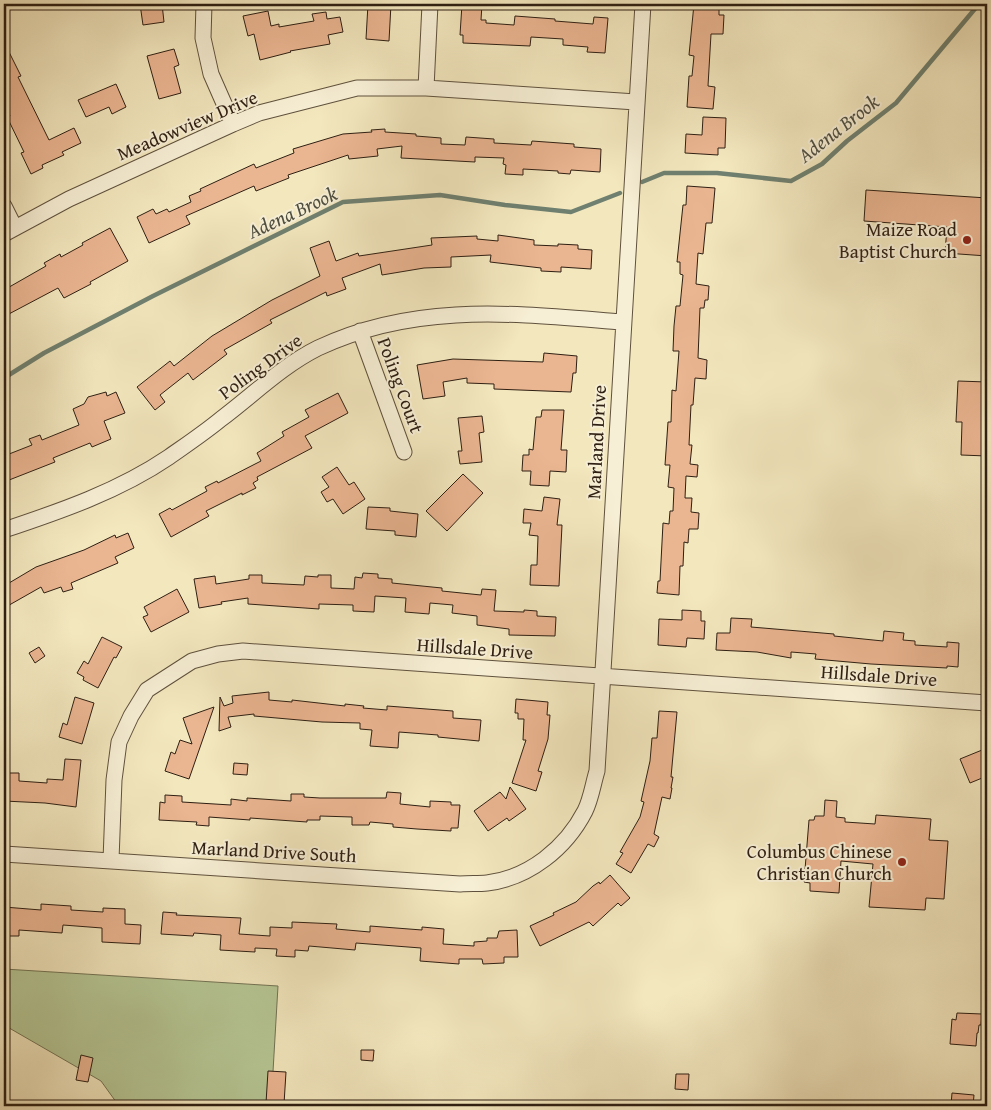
<svg xmlns="http://www.w3.org/2000/svg" width="991" height="1110" viewBox="0 0 991 1110" font-family="'Gentium Book Plus',serif">
	<rect width="100%" height="100%" fill="#f3e7be"/>
	<filter id="stains"><feTurbulence type="fractalNoise" baseFrequency=".004" numOctaves="4"/><feColorMatrix values="0 0 0 0 .2 0 0 0 0 .09 0 0 0 0 .02 0 0 0 .5 -.17"/></filter>
	<radialGradient id="worn" r=".72"><stop offset=".6" stop-color="#630" stop-opacity="0"/><stop offset="1" stop-color="#630" stop-opacity=".3"/></radialGradient>
	<!-- green -->
	<path fill="#b6c795" stroke="#727354" d="M4 969 278 986 271 1106H119L101 1081 4 1025Z"/>
	<g fill="none" stroke-linecap="round" stroke-linejoin="round">
		<!-- stream -->
		<path stroke="#6f8070" stroke-width="4.5" d="M642 182 664 173H717L791 181 822 164 847 141 896 103 979 4
			M4 378 44 353 153 296 343 202 440 195 505 205 571 212 620 193"/>
	</g>
	<!-- building -->
	<path fill="#eab591" stroke="#2e1f12" d="M140 4H162L164 22 143 25Z
		M368 4H391L389 41 366 39Z
		M462 4H482L481 20H486V23L514 25 515 16 555 19V21L593 24 594 17 608 18 605 53 587 52 588 47 563 45V39L531 37 530 46 463 43V35H460Z
		M694 4H719V15H724L723 34H711L708 86 715 87 713 109 687 107 689 76H692L694 56 689 55Z
		M268 11 271 26 279 24V27L314 21 312 14 326 12 327 19 340 17 343 32 328 35 330 44 290 51 291 52 260 60 254 34 248 36 243 16Z
		M4 42 21 76 18 77 49 140 74 128 81 143 62 152 64 155 42 165 43 168 31 174 21 153 24 152 7 117 10 116 4 103Z
		M174 49 179 65 174 67 181 93 159 99 147 56Z
		M116 84 126 107 112 114 109 107 86 117 78 100Z
		M703 117 726 118 725 148H718V155L685 153 686 134 702 135Z
		M385 129V132L416 134V136L441 138V144L465 145 466 137 494 139V143L531 145 532 141 574 144V147L601 149 600 172 571 170 570 174 558 173V171L523 169V175L505 174 506 165 503 164 504 158 475 157V162L401 158 402 146 377 149 378 156 349 159 348 155 288 175 289 178 256 191 254 186 186 216 190 224 149 243 137 217 153 209 156 214 167 209 169 212 191 202 189 196 201 191 200 189 254 164 256 168 294 153 293 149 343 134 372 132 371 130Z
		M687 186 715 188 712 223H706L703 254 698 253 696 284 709 286 708 300H705L704 308H700L698 358 707 360 706 379 695 378 693 405H691L689 445H692L690 464 698 465 697 477 686 476 685 498H692L691 512 699 513 698 529H689L688 543 684 542 683 566H680L679 595 657 593 658 581H660L663 523 669 524 670 511H673L674 488 668 487 670 465H665L668 422H671L672 390 676 391 679 351H673L674 326 676 306H680L683 275 680 274V262H677L683 205H686Z
		M866 190 987 198V256L945 253 947 227 864 221Z
		M110 228 128 261 90 282 91 284 64 298 58 288 7 315 4 309V290L46 266 44 263 60 254 61 257 83 245 82 243Z
		M498 235 534 240V245L558 246V244L578 245V249L592 250 591 269 561 267V272L541 271V268L490 262 491 255 451 257V267L424 268 382 275 380 264 342 278 346 289 327 296 326 292 270 320 272 323 224 350 227 354 193 380 188 373 160 395 165 402 155 410 137 387 170 361 174 366 212 336 272 300 320 276 310 248 329 241 336 261 358 253 359 256 432 245 431 238 477 236V239L498 241Z
		M544 353 577 356 576 373H573L571 392 494 389V384L467 383V378L443 382 445 396 423 399 417 365 453 359 543 362Z
		M958 381 987 382V456L961 455 962 422H956Z
		M106 392 107 396 116 392 125 413 104 421 111 439 92 447 90 443 53 458 55 462 4 482V456L32 445 29 439 40 435 42 440 79 425 73 409 84 404 88 397Z
		M338 393 348 413 305 436 312 448 257 477 258 480 253 483 256 488 242 495V493L206 511 209 516 171 537 159 514 170 508 172 510 207 491 205 487 217 481 218 483 261 461 257 453 284 436 282 432 309 417 305 410Z
		M542 410H564L561 450H567L566 472 550 471 549 486 530 485 531 471H522L523 455H529V449L533 450 536 417H541Z
		M482 416 484 432 479 433 482 462 460 464 458 451H462L458 418Z
		M337 467 349 485 354 482 365 499 343 514 333 499 327 502 321 492 329 487 322 477Z
		M463 474 483 493 447 531 426 511Z
		M544 497 560 499 557 525H562L559 586 530 585 531 565H537L538 536 529 535 531 523H523L524 509 542 511Z
		M368 507 390 508V511L418 514 416 537 395 535V531L366 529Z
		M128 533 134 548 115 557 118 563 71 583 73 589 63 592 61 587 44 593 41 587 4 608V586L36 567 84 550 115 535 116 538Z
		M363 573 378 574V578L392 579V583L442 588V591L481 595 482 589 496 590 494 611 524 612V610L537 611V616L556 617 555 636 509 635V629L477 625V616L452 613 453 605 430 603 429 614 405 612 406 598 375 596 374 612 353 611V605L319 604V609L248 604V598L221 602 222 604 199 608 194 579 215 576 216 584 249 579V575H262V583L304 585 305 576 318 577V575H331V588L354 589 355 577 362 578Z
		M177 589 189 612 151 632 143 617 148 615 144 607Z
		M682 610 701 611V621H705L704 639 687 638 686 647 658 645 659 619 682 620Z
		M731 618 752 619 751 627 834 634V636L883 641 884 631 904 633 903 640 915 641V645L947 647V642L959 643 958 667 947 666V668L871 664 815 659 816 654 791 652V658L757 652 716 650 717 633H730Z
		M102 637 122 647 116 658 114 657 98 688 83 680 84 677 77 673 84 661 88 664Z
		M39 647 45 656 35 663 29 653Z
		M269 692V700L292 702V700L345 706V704L364 706 363 708 387 710V706L453 711V718L481 720 479 741 438 737V735L399 732 398 748 370 746 372 730 360 729V723L322 722 254 716V714L228 717 231 727 219 731 220 697 224 706 233 703 232 696Z
		M75 697 94 703 82 744 59 737 63 723 67 725Z
		M516 699 548 702 547 715H550L548 739 538 771 542 772 536 791 512 783 526 740H523L524 719H518V713H515Z
		M214 707 189 779 165 771 171 752 175 754 180 740 192 744 183 718Z
		M659 711 677 712 671 777H673L671 788H672L670 799 662 797 654 834 659 837 654 847 648 844 631 873 616 864 623 853 620 852 640 817 644 802 641 801 650 761 652 738H657Z
		M987 748V776L970 783 960 759Z
		M65 759 81 760 76 807 45 803 4 801V780H6L7 773H19V781L47 783V779L63 780Z
		M234 763 248 764 247 775 233 774Z
		M510 787 526 809 509 821 507 818 488 831 474 811 500 792 506 799Z
		M387 792 401 793 400 804 430 807V801L451 802V805H460L458 828H451V831L417 829 393 827V824L370 822 369 825H352V817L320 816V820H307V822L250 818V820L209 817V826L196 825 197 822 159 820 160 802 165 803V795L182 796V802L231 805V799L247 801V798L291 801V794H304V797L320 798H386Z
		M825 800 837 801 836 817 845 818V822L875 824 876 815 931 819 929 840 948 841 944 899 926 898 925 910 869 907 873 864 841 861 839 893 810 891V883L804 882 809 820H814L815 816H824Z
		M610 875 630 898 621 906 618 903 593 926 589 922 540 946 530 926 554 915 553 913 576 902 593 886 599 882 600 884Z
		M41 904 71 906V910L103 912V908L125 909V924L141 925 140 944 102 942V928L63 925 62 933 19 930V936H8V930H4V907L41 910Z
		M163 912 177 913 176 915 241 918 239 934 270 936V927L292 928V922L337 924 336 929 370 932V926L422 930V927L444 929 443 944 474 946V942L487 941V938H497L499 931 517 930 518 957H504V963L483 964 482 959H459V964L420 961 421 948 356 943 355 950 309 946 308 951 295 950V957L276 956 277 949 255 948V952L220 950 221 935 194 933 193 936 161 934Z
		M957 1013 982 1014 981 1025H979L978 1033H977L976 1046 950 1044 952 1019 956 1020Z
		M361 1050H374L373 1061 361 1060Z
		M81 1055 93 1058 88 1082 76 1080Z
		M268 1071 286 1072 284 1104 266 1103Z
		M676 1074H689L688 1090 675 1089Z
		M952 1093 974 1095 973 1106 951 1105Z"/>
	<g fill="none" stroke-linecap="round" stroke-linejoin="round">
		<defs>
			<path id="minor" d="M204 4 203 38 211 74 233 124
				M426 88 430 4
				M4 206 15 228
				M4 234 69 199 233 124 259 113 357 88H426L636 102
				M360 331 404 452
				M4 530C61 511 119 491 169 457 186 445 204 433 221 419 253 395 282 366 318 348 417 301 518 314 623 322
				M4 854 460 884C469 883 478 884 487 883 529 878 566 848 585 811 591 799 593 784 597 771L643 4
				M111 860 114 780 119 742 131 716 147 690 192 661 218 654 243 651 987 703"/>
		</defs>
		<!-- minor casing -->
		<use href="#minor" stroke="#5f513d" stroke-width="17"/>
		<!-- minor -->
		<use href="#minor" stroke="#f7efd5" stroke-width="15"/>
	</g>
	<!-- markers -->
	<g fill="#8f2418" stroke="#f7efd5" stroke-width="2">
		<circle cx="967" cy="240" r="5"/>
		<circle cx="902" cy="862" r="5"/>
	</g>
	<g text-anchor="middle" dominant-baseline="central" stroke-width="4" stroke-linejoin="round" paint-order="stroke">
		<!-- street labels -->
		<g font-size="19" fill="#2e1f12" stroke="#f7efd5">
			<text transform="translate(187 125) rotate(-23)">Meadowview Drive</text>
			<text transform="translate(260 366) rotate(-36)">Poling Drive</text>
			<text transform="translate(401 385) rotate(70)">Poling Court</text>
			<text transform="translate(596 442) rotate(-87)">Marland Drive</text>
			<text transform="translate(475 648) rotate(4)">Hillsdale Drive</text>
			<text transform="translate(879 675) rotate(4)">Hillsdale Drive</text>
			<text transform="translate(274 851) rotate(3)">Marland Drive South</text>
		</g>
		<!-- poi labels -->
		<g font-size="19" fill="#2e1f12" stroke="#f7efd5" text-anchor="end">
			<text x="957" y="229">Maize Road<tspan x="957" dy="22">Baptist Church</tspan></text>
			<text x="892" y="851">Columbus Chinese<tspan x="892" dy="22">Christian Church</tspan></text>
		</g>
		<!-- water labels -->
		<g font-size="20" font-style="italic" fill="#4f4f41" stroke="#f7efd5">
			<text transform="translate(838 128) rotate(-38)">Adena Brook</text>
			<text transform="translate(292 212) rotate(-25)">Adena Brook</text>
		</g>
	</g>
	<!-- margin -->
	<rect width="991" height="1110" fill="none" stroke="#f3e7be" stroke-width="20"/>
	<rect x="5" y="5" width="981" height="1100" fill="none" stroke="#2e1f12" stroke-width="2.5"/>
	<rect x="10" y="10" width="971" height="1090" fill="none" stroke="#2e1f12"/>
	<rect width="100%" height="100%" filter="url(#stains)"/>
	<rect width="100%" height="100%" fill="url(#worn)"/>
</svg>
